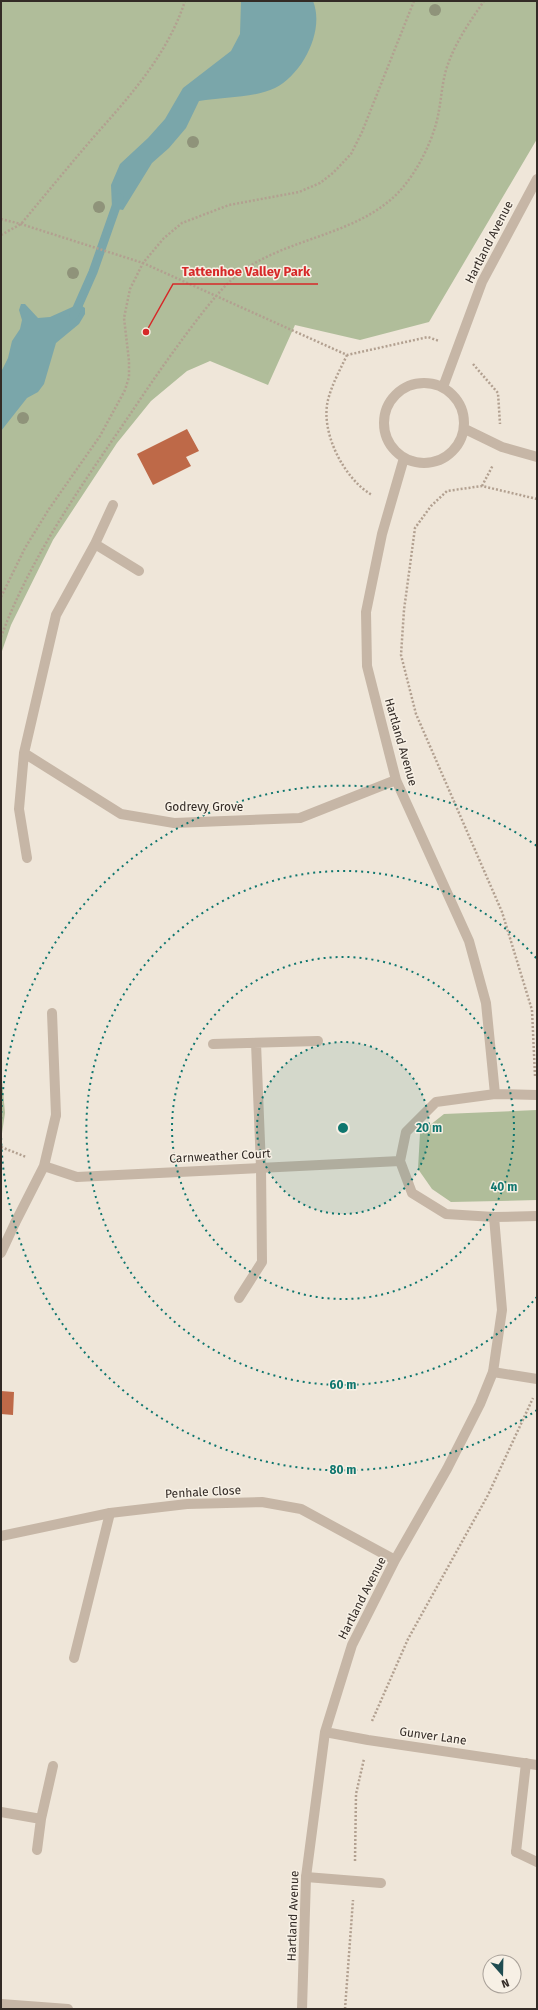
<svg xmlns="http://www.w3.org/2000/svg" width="538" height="2010" viewBox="0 0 538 2010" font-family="'Fira Sans',sans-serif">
	<rect width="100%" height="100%" fill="#efe6d9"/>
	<!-- green -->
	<path fill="#b0bd9a" d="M1 1H537V139L429 322 360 340 295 325 268 385 210 361 187 371 151 401 117 443 53 540 11 625 1 654Z
		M1 1069 5 1113 1 1140Z
		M537 1110V1200L451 1202 432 1189 418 1169 420 1133 444 1114Z"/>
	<!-- water -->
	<path fill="#7aa6aa" d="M241 1H313C325 30 303 74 275 88 254 98 223 97 199 101L186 128 169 148 152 163 123 210 112 208 111 185 120 164 148 138 165 119 183 88 231 51 240 34Z
		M21 304H25L38 318 50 317 79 304 85 308V314L79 324 56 343 44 384 38 392 27 398 1 431V372L8 358 12 341 20 329 22 320 19 310Z"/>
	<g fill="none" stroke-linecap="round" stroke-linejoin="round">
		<!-- stream -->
		<path stroke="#7aa6aa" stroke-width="9" d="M74 315 93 272 119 198"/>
	</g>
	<!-- building -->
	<path fill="#be6948" d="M187 429 199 451 186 457 191 466 153 485 137 454Z
		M1 1391 14 1392 13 1415 1 1414Z"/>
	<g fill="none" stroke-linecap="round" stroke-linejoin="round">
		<!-- path -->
		<path stroke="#b2a090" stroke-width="2.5" stroke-dasharray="2 2" stroke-linecap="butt" d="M1 219 21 224 143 263 347 355 428 337 439 341
			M1 235 21 224C45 195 68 167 92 139 129 97 167 56 185 1
			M347 355C340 370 332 384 328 400 320 432 344 479 372 495
			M473 364 498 393 500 424
			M482 486 493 465
			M1 597 25 548 49 509 100 436 125 390 129 377V361L124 318 130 289 143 263 164 238 182 223 229 205 299 192 320 183 333 173 351 154 362 132 414 1
			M1 637C32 553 85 481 135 407 157 374 179 343 203 312 216 296 229 279 247 268 295 236 366 233 404 186 418 169 430 145 436 124 441 106 441 88 446 70 454 44 469 23 484 1
			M535 1076 532 1010 502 912 416 714 401 655 404 610 415 528 431 506 447 491 482 486 537 499
			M1 1147 26 1157
			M372 1721 408 1639 488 1495 533 1398
			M355 1861 356 1794 364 1759
			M345 2009 353 1900"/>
		<!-- service -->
		<path stroke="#c6b6a6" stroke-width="10" d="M52 1013 56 1115
			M213 1044 318 1041
			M1 1253 15 1223
			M239 1298 262 1262 261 1167 256 1043
			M493 1372 537 1379
			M74 1658 110 1513
			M516 1852 537 1862
			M306 1877 381 1883"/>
		<!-- minor -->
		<path stroke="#c6b6a6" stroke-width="10" d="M384 423a40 40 0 1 1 80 0a40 40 0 1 1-80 0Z
			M443 387 482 282 537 179
			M465 429 502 447 537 457
			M404 458 382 534 366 612 367 666 396 780 469 941 486 1003 495 1094
			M95 544 113 505
			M139 571 95 544 56 615 24 753 121 814 174 823 300 818 396 780
			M24 753 19 809 27 858
			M537 1095 495 1094 436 1102 406 1132 400 1161 412 1193 446 1214 494 1217 537 1216
			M44 1166 77 1177 400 1161
			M15 1223 44 1166 56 1115
			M1 1536 110 1513 187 1504 262 1502 301 1509 395 1560
			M325 1732 368 1740 537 1765
			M1 1812 41 1819
			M37 1850 41 1819 53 1766
			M516 1852 526 1763
			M1 2004 68 2009
			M302 2009 306 1877 325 1732 352 1645 395 1560 447 1469 480 1404 493 1372 502 1310 494 1217"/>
	</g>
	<!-- trees -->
	<g fill="#8f937a">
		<circle cx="435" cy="10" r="6"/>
		<circle cx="193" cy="142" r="6"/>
		<circle cx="99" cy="207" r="6"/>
		<circle cx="73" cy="273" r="6"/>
		<circle cx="23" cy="418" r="6"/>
	</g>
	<!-- distance rings -->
	<circle cx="343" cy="1128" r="86" fill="#0f766e" fill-opacity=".12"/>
	<g fill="none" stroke="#0f766e" stroke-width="2" stroke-dasharray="2 4">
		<circle cx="343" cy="1128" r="86"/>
		<circle cx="343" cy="1128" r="171"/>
		<path d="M537 1297A257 257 0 1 1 537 959"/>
		<path d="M537 1410A342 342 0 0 1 1 1131M1 1125A342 342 0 0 1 537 846"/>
	</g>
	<g text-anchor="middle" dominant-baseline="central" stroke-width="3" stroke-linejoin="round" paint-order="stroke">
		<!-- street labels -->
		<g font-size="12" fill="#332b26" stroke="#f7f0e5">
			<text transform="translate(489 242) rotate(-63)">Hartland Avenue</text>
			<text transform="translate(401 742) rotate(74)">Hartland Avenue</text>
			<text x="204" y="807">Godrevy Grove</text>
			<text transform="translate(220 1156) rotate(-3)">Carnweather Court</text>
			<text transform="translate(203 1492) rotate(-3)">Penhale Close</text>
			<text transform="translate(362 1598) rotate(-63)">Hartland Avenue</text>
			<text transform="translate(433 1736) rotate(8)">Gunver Lane</text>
			<text transform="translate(293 1916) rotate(-88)">Hartland Avenue</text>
		</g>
	</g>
	<circle cx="343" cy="1128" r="6" fill="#0f766e" stroke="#f7f0e5" stroke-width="2"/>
	<g font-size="12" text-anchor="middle" font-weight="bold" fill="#0f766e" stroke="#f7f0e5" stroke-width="3" stroke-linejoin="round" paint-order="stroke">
		<text x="429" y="1132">20 m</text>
		<text x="504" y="1191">40 m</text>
		<text x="343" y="1389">60 m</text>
		<text x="343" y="1474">80 m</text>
	</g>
	<!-- callouts -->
	<path fill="none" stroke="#d62828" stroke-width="1.5" d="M146 332L173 284H318"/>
	<circle fill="#d62828" stroke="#f7f0e5" stroke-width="1.5" cx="146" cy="332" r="4"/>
	<g font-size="13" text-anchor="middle" font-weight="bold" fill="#d62828" stroke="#f7f0e5" stroke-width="3" stroke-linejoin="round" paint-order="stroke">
		<text x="246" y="276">Tattenhoe Valley Park</text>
	</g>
	<!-- border -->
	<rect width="538" height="2010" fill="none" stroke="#332b26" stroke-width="4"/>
	<!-- north arrow -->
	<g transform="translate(502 1974) rotate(160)"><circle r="19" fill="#f7f0e5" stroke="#a9a199"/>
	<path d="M0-3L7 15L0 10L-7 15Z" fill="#1f4c51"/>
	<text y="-6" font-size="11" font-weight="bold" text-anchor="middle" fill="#332b26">N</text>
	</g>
</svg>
